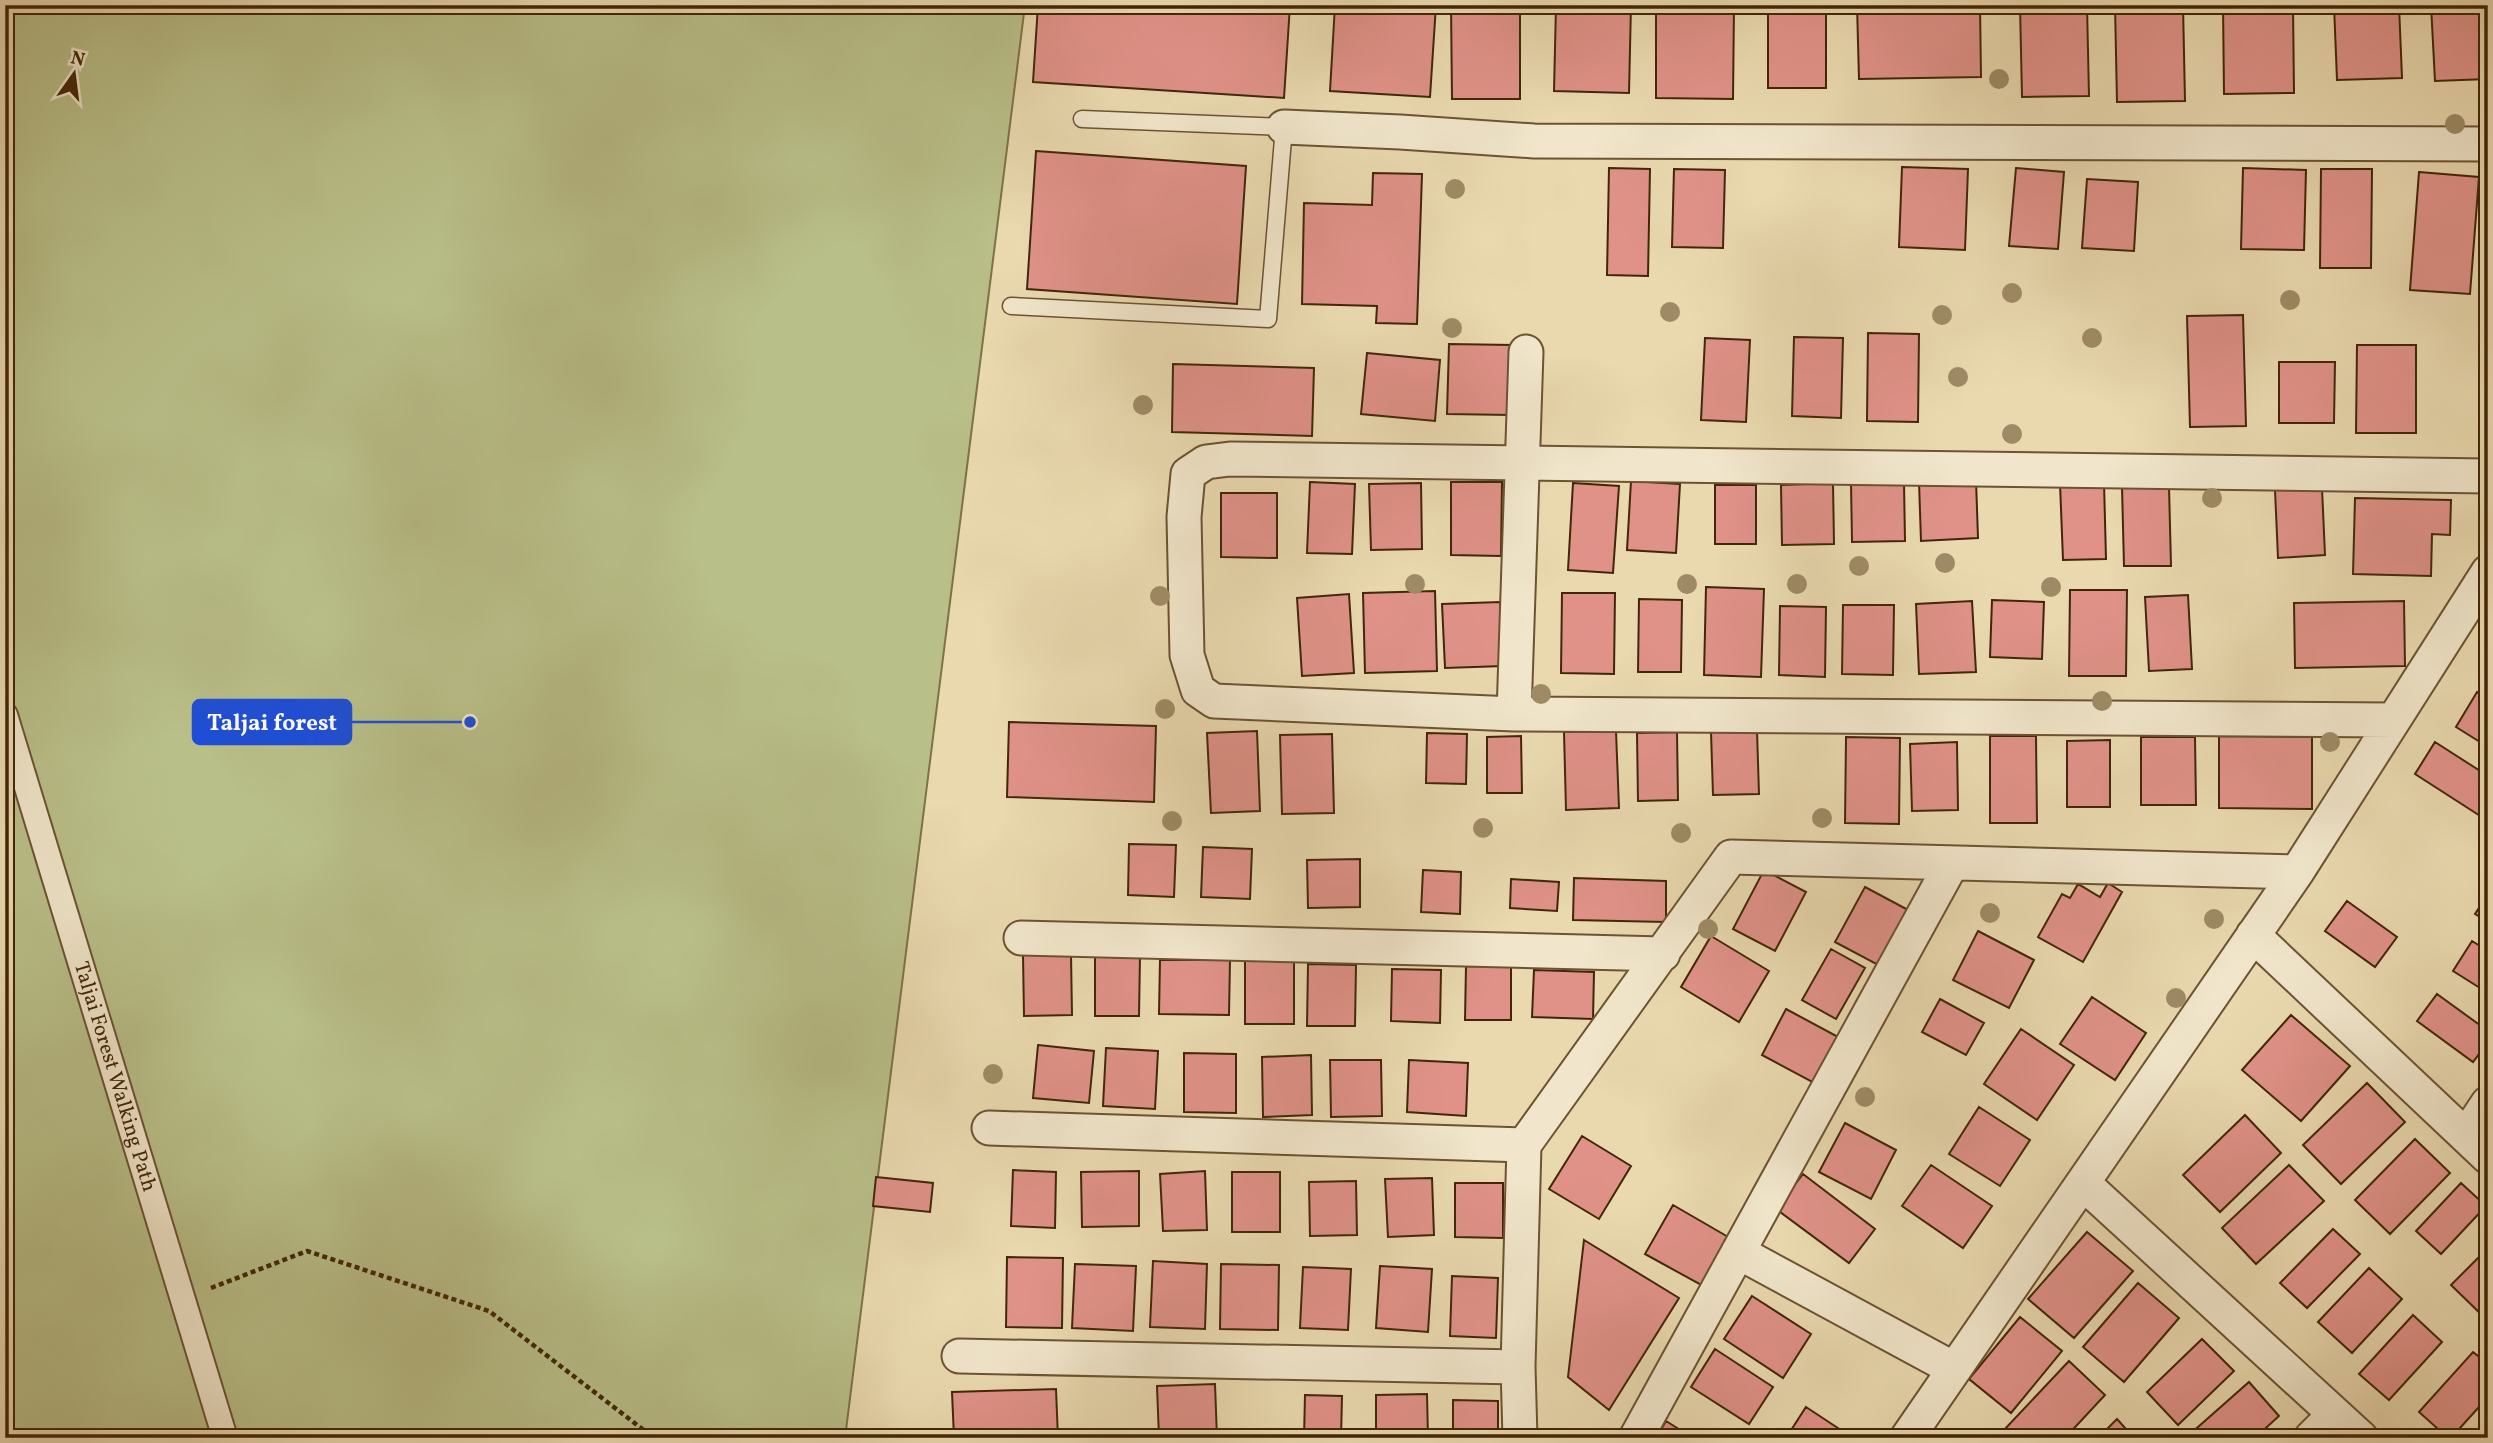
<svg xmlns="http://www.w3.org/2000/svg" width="2493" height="1443" viewBox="0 0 2493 1443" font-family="Vollkorn,serif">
	<rect width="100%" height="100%" fill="#ead9af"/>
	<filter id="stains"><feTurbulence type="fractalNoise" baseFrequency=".00286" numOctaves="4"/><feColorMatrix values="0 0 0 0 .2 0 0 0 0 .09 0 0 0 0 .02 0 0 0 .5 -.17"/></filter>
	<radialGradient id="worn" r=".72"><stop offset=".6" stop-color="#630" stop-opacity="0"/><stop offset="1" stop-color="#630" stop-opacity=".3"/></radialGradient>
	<!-- green -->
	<path fill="#b9bf89" stroke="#7e7248" stroke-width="2" d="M5 5H1025L845 1438H5Z"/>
	<!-- building -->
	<path fill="#e09289" stroke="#422608" stroke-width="2" d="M1038 5H1290L1284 98 1033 82Z
		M1335 5H1436L1430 97 1330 91Z
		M1451 5H1520V99H1452Z
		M1556 5H1631L1629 93 1554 91Z
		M1656 5H1734L1733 99 1656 98Z
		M1768 5H1826V88H1768Z
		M1857 5H1980L1981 77 1859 79Z
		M2020 5H2087L2089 96 2022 97Z
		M2115 5H2183L2185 101 2117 102Z
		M2223 5H2293L2294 93 2224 94Z
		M2334 5H2399L2402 78 2337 80Z
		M2431 5H2488V79L2435 81Z
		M1036 151 1246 166 1237 304 1027 289Z
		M1902 167 1968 169 1965 250 1899 247Z
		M1609 168 1650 169 1648 276 1607 275Z
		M2016 168 2064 172 2058 249 2009 246Z
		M2243 168 2306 170 2304 250 2241 249Z
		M1674 169 1725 170 1723 248 1672 247Z
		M2321 169H2372L2371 268H2320Z
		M2419 172 2479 177 2470 294 2410 290Z
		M1373 173 1422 174 1417 324 1376 323 1377 306 1302 304 1304 203 1372 205Z
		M2087 179 2138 182 2134 251 2082 248Z
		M2243 315 2246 426 2190 427 2187 316Z
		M1868 333 1919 334 1918 422 1867 421Z
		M1794 337 1843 338 1841 418 1792 416Z
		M1705 338 1750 340 1746 422 1701 420Z
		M1449 344 1512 345 1511 415 1447 414Z
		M2357 345H2416V433H2356Z
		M1367 353 1440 360 1435 421 1361 414Z
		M2279 362H2335L2334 423H2279Z
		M1173 364 1314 368 1312 436 1172 432Z
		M1976 480 1978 538 1921 541 1919 482Z
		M1631 481 1680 484 1676 553 1627 550Z
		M1310 482 1355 484 1352 554 1307 553Z
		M1451 482H1502L1501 556 1451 555Z
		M2104 482 2106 559 2063 560 2060 483Z
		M1421 483 1422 549 1371 550 1369 484Z
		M1573 483 1619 486 1613 573 1568 570Z
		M1833 483 1834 544 1782 545 1781 485Z
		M1851 483H1904L1905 541 1852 542Z
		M1715 485H1756V544H1715Z
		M2169 486 2171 566H2124L2122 487Z
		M2322 488 2325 555 2278 558 2275 490Z
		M1221 493H1277V558L1221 557Z
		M2355 498 2451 500 2450 535 2432 534 2431 576 2353 574Z
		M1706 587 1764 589 1761 677 1704 675Z
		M2070 590H2127L2126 676H2069Z
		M1435 591 1437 671 1365 673 1363 593Z
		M1562 593H1615L1614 674 1561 673Z
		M1349 594 1354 673 1302 676 1297 598Z
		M2188 595 2192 669 2149 671 2145 597Z
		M1639 599 1682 600 1681 672H1638Z
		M1992 600 2044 602 2042 659 1990 657Z
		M1972 601 1976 672 1919 674 1916 604Z
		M2404 601 2405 666 2295 668 2294 603Z
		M1500 602 1503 666 1445 668 1442 604Z
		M1843 605H1894L1893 675 1842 674Z
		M1780 606 1826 607 1825 677 1779 675Z
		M2477 692 2488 698V747L2456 727Z
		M1009 722 1156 726 1154 802 1007 797Z
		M1757 730 1759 794 1713 795 1711 732Z
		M1257 731 1260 811 1211 813 1207 733Z
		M1616 731 1619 808 1566 810 1564 732Z
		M1677 732 1678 800 1638 801 1637 733Z
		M1427 733 1467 734 1466 784 1426 783Z
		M1332 734 1334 813 1282 814 1280 735Z
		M1521 736 1522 793H1487V737Z
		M1990 736H2036L2037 823H1990Z
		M2219 736 2312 737V809L2219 808Z
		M1846 737 1900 738 1899 824 1845 823Z
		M2141 737H2195L2196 805H2141Z
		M2110 740V807H2067V741Z
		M1957 742 1958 810 1912 811 1910 744Z
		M2435 742 2488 776V821L2415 774Z
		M1129 844 1176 845 1174 897 1128 895Z
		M1203 847 1252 849 1250 899 1201 897Z
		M1360 859V907L1308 908 1307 860Z
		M1423 870 1461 872 1460 914 1421 912Z
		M1764 870 1806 892 1775 951 1733 929Z
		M1574 878 1666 881V922L1573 920Z
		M1511 879 1559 882 1557 911 1510 908Z
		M2108 883 2122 892 2083 962 2038 937 2062 894 2070 898 2078 884 2100 897Z
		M1865 887 1910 911 1880 966 1835 942Z
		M2488 894V922L2475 914Z
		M2347 901 2397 937 2375 967 2325 931Z
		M1978 931 2034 960 2009 1008 1953 980Z
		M1711 936 1769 971 1739 1022 1681 987Z
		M2472 941 2488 951V993L2453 971Z
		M1831 949 1865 968 1836 1019 1802 1000Z
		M1023 955H1071L1072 1015 1024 1016Z
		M1095 955H1140L1139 1016H1095Z
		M1294 956V1024H1245V957Z
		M1160 960H1230L1229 1015 1159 1014Z
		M1308 964 1356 965 1355 1026H1307Z
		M1466 966 1511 967V1020H1465Z
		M1392 969 1441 970 1440 1023 1391 1021Z
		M1534 970 1594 972 1593 1019 1532 1017Z
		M2437 994 2488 1031V1042L2473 1062 2417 1021Z
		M2092 997 2146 1033 2115 1080 2060 1044Z
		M1940 999 1984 1023 1966 1055 1922 1032Z
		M1786 1009 1840 1038 1816 1084 1762 1055Z
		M2291 1015 2350 1066 2301 1121 2242 1070Z
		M2021 1029 2074 1065 2037 1120 1984 1084Z
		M1038 1045 1094 1051 1089 1103 1033 1098Z
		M1106 1048 1158 1051 1155 1109 1103 1106Z
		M1184 1053 1236 1054V1113L1184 1112Z
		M1311 1055 1312 1115 1263 1117 1262 1057Z
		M1330 1060H1381L1382 1116 1331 1117Z
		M1409 1060 1468 1063 1466 1116 1407 1112Z
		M2367 1083 2405 1122 2341 1184 2303 1145Z
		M1979 1107 2030 1140 2000 1186 1949 1154Z
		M2245 1115 2281 1153 2220 1212 2183 1175Z
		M1845 1123 1896 1150 1871 1199 1819 1172Z
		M1582 1136 1631 1166 1599 1219 1549 1189Z
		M2415 1139 2450 1173 2390 1234 2355 1200Z
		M1931 1165 1992 1206 1963 1248 1902 1206Z
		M2289 1165 2324 1201 2256 1264 2222 1228Z
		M1013 1170 1056 1172 1055 1228 1011 1226Z
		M1139 1171V1226L1082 1227 1081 1172Z
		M1205 1171 1207 1230 1163 1231 1160 1174Z
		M1232 1172H1280V1232H1232Z
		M1803 1174 1875 1229 1849 1263 1776 1209Z
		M876 1177 933 1183 930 1212 873 1206Z
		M1432 1178 1434 1235 1388 1237 1385 1179Z
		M1356 1181 1357 1235 1310 1236 1309 1182Z
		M1455 1183H1503V1238L1455 1237Z
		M2461 1183 2486 1206 2441 1254 2416 1231Z
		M1673 1205 1730 1238 1703 1286 1645 1254Z
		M2333 1229 2360 1254 2307 1308 2280 1283Z
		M2087 1232 2133 1271 2074 1338 2028 1299Z
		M1584 1240 1679 1298 1609 1410 1568 1377Z
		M2488 1248V1317L2486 1319 2451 1285Z
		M1007 1257 1063 1258 1062 1328 1006 1327Z
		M1153 1261 1207 1264 1205 1329 1150 1327Z
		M1075 1264 1136 1266 1133 1331 1072 1328Z
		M1221 1264 1279 1265 1278 1330 1220 1329Z
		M1380 1266 1432 1269 1428 1332 1376 1328Z
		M1303 1267 1351 1269 1348 1330 1300 1328Z
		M2369 1268 2402 1299 2352 1353 2318 1322Z
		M1452 1276 1498 1278 1496 1338 1450 1336Z
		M2138 1283 2179 1318 2124 1382 2083 1347Z
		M1752 1296 1811 1334 1783 1378 1724 1339Z
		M2413 1315 2442 1342 2389 1400 2359 1374Z
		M2020 1317 2062 1351 2011 1413 1969 1379Z
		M2202 1339 2234 1371 2178 1425 2147 1392Z
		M1715 1349 1773 1387 1749 1424 1691 1387Z
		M2473 1352 2488 1364V1397L2451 1438H2448L2419 1412Z
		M2069 1361 2105 1395 2065 1438H2010L2003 1431Z
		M2249 1382 2279 1416 2255 1438H2191L2189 1435Z
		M1215 1384 1217 1438H1159L1157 1386Z
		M1056 1389 1058 1438H954L952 1392Z
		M1427 1394 1428 1438H1376V1395Z
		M1305 1395 1342 1396 1341 1438H1304Z
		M1453 1400 1498 1401V1438H1453Z
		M1806 1407 1850 1436 1849 1438H1786Z
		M2117 1419 2134 1438H2098Z
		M1666 1421 1693 1438H1656Z"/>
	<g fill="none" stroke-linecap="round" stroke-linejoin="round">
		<defs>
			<path id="service" d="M1011 306 1268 319 1284 127 1082 119"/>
			<g id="pedestrian">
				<path id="s1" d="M5 715 225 1438"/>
			</g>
			<path id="minor" d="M1284 127 1400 132 1534 141 2488 144
				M1514 714 1526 352
				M2393 720 1514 714 1214 701 1198 690 1187 655 1184 517 1188 474 1206 462 1230 459 2488 476
				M2253 935 2488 1157
				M1021 938 1663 954
				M989 1128 1524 1145
				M2466 1136 2488 1103
				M2084 1184 2361 1438
				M1738 1252 1954 1369
				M959 1356 1518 1367
				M1520 1438 1518 1367 1524 1145 1731 857 2297 872
				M1636 1438 1952 863
				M1907 1438 2297 872 2488 572
				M2311 1438 2335 1414"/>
		</defs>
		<!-- service casing -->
		<use href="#service" stroke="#6c5332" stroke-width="19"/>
		<!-- pedestrian casing -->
		<use href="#pedestrian" stroke="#6c5332" stroke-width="28"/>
		<!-- minor casing -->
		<use href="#minor" stroke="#6c5332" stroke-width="37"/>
		<!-- path -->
		<path stroke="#422608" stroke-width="4.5" stroke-dasharray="5 3.5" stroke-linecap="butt" d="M211 1288 307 1251 489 1311 654 1438"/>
		<!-- service -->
		<use href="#service" stroke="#f1e6cb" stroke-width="16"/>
		<!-- pedestrian -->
		<use href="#pedestrian" stroke="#f1e6cb" stroke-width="24"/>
		<!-- minor -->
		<use href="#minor" stroke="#f1e6cb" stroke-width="33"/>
	</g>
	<!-- trees -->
	<g fill="#9e8b65">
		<circle cx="1999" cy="79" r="10"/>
		<circle cx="2455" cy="124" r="10"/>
		<circle cx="1455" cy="189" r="10"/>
		<circle cx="2012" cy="293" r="10"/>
		<circle cx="2290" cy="300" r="10"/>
		<circle cx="1670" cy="312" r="10"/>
		<circle cx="1942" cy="315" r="10"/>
		<circle cx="1452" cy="328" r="10"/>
		<circle cx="2092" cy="338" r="10"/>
		<circle cx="1958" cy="377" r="10"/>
		<circle cx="1143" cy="405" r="10"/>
		<circle cx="2012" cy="434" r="10"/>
		<circle cx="2212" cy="498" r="10"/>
		<circle cx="1945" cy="563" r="10"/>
		<circle cx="1859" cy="566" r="10"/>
		<circle cx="1415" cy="584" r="10"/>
		<circle cx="1687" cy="584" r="10"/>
		<circle cx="1797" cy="584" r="10"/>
		<circle cx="2051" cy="587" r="10"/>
		<circle cx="1160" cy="596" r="10"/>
		<circle cx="1541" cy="694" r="10"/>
		<circle cx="2102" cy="701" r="10"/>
		<circle cx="1165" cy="709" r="10"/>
		<circle cx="2330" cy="742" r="10"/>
		<circle cx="1822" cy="818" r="10"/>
		<circle cx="1172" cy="821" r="10"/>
		<circle cx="1483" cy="828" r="10"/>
		<circle cx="1681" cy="833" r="10"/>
		<circle cx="1990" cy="913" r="10"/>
		<circle cx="2214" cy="919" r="10"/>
		<circle cx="1708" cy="929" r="10"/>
		<circle cx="2176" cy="998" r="10"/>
		<circle cx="993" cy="1074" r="10"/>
		<circle cx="1865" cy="1097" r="10"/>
	</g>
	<g text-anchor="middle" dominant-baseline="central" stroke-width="6" stroke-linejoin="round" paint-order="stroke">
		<!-- street labels -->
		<g font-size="21" fill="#422608" stroke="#f1e6cb">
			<text stroke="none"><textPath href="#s1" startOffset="378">Taljai Forest Walking Path</textPath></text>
		</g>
	</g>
	<!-- callouts -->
	<path fill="none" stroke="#1d4ed8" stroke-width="2.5" d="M470 722L351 722"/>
	<circle fill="#1d4ed8" stroke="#f1e6cb" stroke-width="2.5" cx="470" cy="722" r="7"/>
	<rect fill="#1d4ed8" stroke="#1d4ed8" stroke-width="2.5" x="193" y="700" width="158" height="44" rx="7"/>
	<g font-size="23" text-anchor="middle" font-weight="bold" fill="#fff">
		<text x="272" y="730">Taljai forest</text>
	</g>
	<!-- margin -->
	<rect width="2493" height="1443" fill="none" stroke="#ead9af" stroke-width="28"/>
	<rect x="7" y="7" width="2479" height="1429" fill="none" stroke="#422608" stroke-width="3.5"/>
	<rect x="14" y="14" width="2465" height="1415" fill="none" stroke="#422608" stroke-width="2"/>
	<!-- north arrow -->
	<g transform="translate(74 74) rotate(14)" stroke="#f1e6cb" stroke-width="5" paint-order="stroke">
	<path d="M0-5L12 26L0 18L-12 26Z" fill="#422608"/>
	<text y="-10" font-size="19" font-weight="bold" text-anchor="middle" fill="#422608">N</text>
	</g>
	<rect width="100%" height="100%" filter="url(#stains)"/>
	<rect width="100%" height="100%" fill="url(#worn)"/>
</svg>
